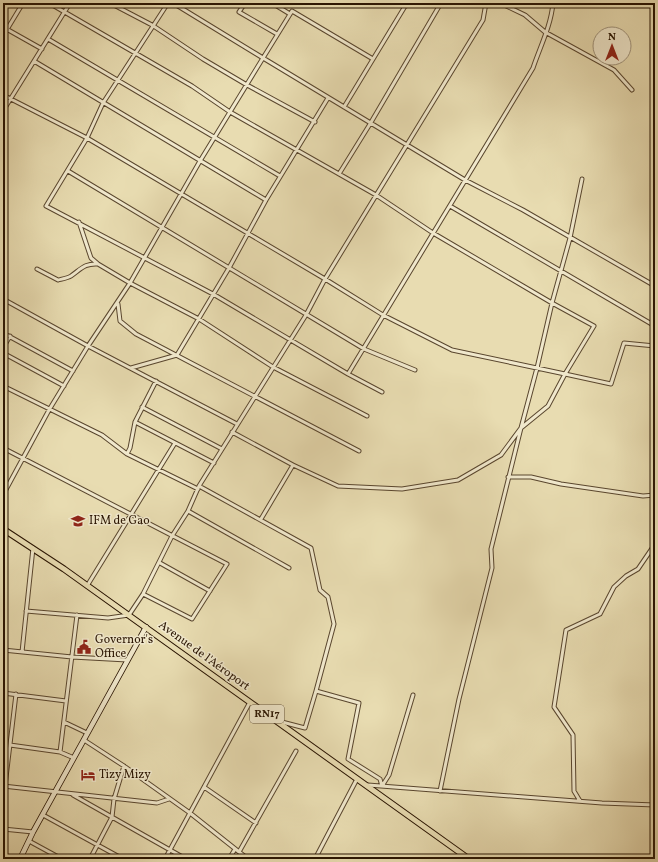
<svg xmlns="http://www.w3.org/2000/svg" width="658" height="862" viewBox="0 0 658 862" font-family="Vollkorn,serif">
	<rect width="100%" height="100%" fill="#e8dcb1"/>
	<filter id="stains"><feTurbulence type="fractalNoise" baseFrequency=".005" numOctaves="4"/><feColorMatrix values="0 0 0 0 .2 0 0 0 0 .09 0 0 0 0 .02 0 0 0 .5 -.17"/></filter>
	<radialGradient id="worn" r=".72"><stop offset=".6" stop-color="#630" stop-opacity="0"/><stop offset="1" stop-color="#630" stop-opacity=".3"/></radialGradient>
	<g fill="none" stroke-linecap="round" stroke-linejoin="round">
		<defs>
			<path id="street" d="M110 3 152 25 203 59 247 85 315 122
				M168 3 103 103 87 138 46 206 213 294 348 374 382 392
				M245 3 239 12 277 34
				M272 3 290 14
				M500 3 525 15 545 32 614 70 632 90
				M3 27 42 49
				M3 36 23 3
				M48 39 280 176
				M373 59 292 11 263 58 465 180 523 210 655 286
				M34 61 266 200
				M3 95 87 138 325 279 383 315 452 350 565 374 594 326 552 303 433 233 376 195 230 112 192 86 49 3
				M344 107 407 3
				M3 111 70 3
				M68 171 364 349 415 370
				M339 174 370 124 441 3
				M450 206 655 326
				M79 222 91 258 98 264 130 283 199 319 273 367 367 416
				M37 269 58 280C62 279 68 278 71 276 81 269 85 263 98 264
				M3 299 88 346 237 424
				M118 304 120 321 136 334 359 451
				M3 333 73 371
				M3 348 10 336
				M3 353 64 386
				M131 368 177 355 229 268 266 200 328 98
				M348 374 533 68C540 47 551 26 553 3
				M156 381 135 422 214 463
				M3 386 102 435 127 454 198 489
				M142 407 222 449
				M232 432 293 465
				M3 448 227 564 192 619 143 594
				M127 454 130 448 135 422
				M508 477H531L561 484 643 496 655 495
				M199 486 311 548 320 590 328 597 334 624 316 691 359 703 348 759 380 779 382 786
				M3 495 49 410 88 346 130 283 200 161 263 58 173 3
				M188 511 289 568
				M261 519 293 465 338 486 402 489 458 480 501 455 521 428 537 368 552 303 570 238 582 179
				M160 563 210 591
				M87 586 175 443
				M26 611 108 618 129 615 143 594 172 536 188 511 199 486 306 315 325 279 483 20 486 3
				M3 650 72 657 127 660
				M22 652 33 548
				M3 693 66 701
				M278 721 305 728 316 691
				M64 722 87 733
				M84 740 124 766 190 813 248 859
				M10 745 60 752 74 758
				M60 752 77 615
				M368 785 602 803 655 805
				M3 786 157 803 169 799
				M5 786 16 694
				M382 786 389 775 413 695
				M204 787 256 823
				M440 791 459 699 492 568 491 549 521 428 548 406 565 374 611 384 624 343 655 346
				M73 795 186 859
				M580 801 574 791 573 735 554 707 566 630 600 614 614 587 626 576 638 569 655 544
				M43 815 123 859
				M3 829 33 832
				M29 841 62 859
				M239 852 296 751
				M90 859 112 817 114 799 124 766
				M165 859 250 702
				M229 859 235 849
				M315 859 357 779"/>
			<path id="secondary" d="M20 859 33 832 146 627"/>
			<path id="primary" d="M3 529 64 569 469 859"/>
		</defs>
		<!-- street casing -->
		<use href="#street" stroke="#59462e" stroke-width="5"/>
		<!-- secondary casing -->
		<use href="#secondary" stroke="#291402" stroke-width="6"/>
		<!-- primary casing -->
		<use href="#primary" stroke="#291402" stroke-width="7"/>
		<!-- street -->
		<use href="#street" stroke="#f0e8cc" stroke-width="3"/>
		<!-- secondary -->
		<use href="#secondary" stroke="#f0e8cc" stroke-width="4.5"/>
		<!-- primary -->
		<use href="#primary" stroke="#e8dcb1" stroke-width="5"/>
	</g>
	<!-- icons -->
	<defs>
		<symbol id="school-bare" viewBox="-9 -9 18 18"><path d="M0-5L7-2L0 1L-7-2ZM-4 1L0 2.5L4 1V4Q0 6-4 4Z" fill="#8f2418" stroke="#f0e8cc" stroke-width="2.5" paint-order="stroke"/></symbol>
		<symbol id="civic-bare" viewBox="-9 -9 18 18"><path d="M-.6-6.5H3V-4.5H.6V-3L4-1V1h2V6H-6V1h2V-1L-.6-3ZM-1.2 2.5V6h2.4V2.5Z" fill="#8f2418" stroke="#f0e8cc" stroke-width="2.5" paint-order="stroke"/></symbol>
		<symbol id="hotel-bare" viewBox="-9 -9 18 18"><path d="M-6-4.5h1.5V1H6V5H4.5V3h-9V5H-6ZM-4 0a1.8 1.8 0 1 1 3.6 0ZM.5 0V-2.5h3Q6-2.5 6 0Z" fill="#8f2418" stroke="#f0e8cc" stroke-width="2.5" paint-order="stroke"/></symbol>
	</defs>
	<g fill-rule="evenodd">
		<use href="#school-bare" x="68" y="511" width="20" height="20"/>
		<use href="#civic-bare" x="74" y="637" width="20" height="20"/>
		<use href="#hotel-bare" x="78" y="765" width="20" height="20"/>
	</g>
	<g text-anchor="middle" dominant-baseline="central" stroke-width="3" stroke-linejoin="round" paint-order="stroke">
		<!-- shield labels -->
		<rect fill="#f0e8cc" stroke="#65543f" stroke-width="1" x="250" y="705" width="34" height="18" rx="3"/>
		<g font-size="11" font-weight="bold" fill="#291402">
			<text x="267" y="714">RN17</text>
		</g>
		<!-- poi labels -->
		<g font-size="12" fill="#291402" stroke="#f0e8cc" text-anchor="start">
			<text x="89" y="521">IFM de Gao</text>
			<text x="95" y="640">Governor's<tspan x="95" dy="14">Office</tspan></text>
			<text x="99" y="775">Tizy Mizy</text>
		</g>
		<!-- street labels -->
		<g font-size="12" fill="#291402" stroke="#f0e8cc">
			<text transform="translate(204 656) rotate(36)">Avenue de l'Aéroport</text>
		</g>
	</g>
	<!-- margin -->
	<rect width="658" height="862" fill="none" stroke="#e8dcb1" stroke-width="16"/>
	<rect x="4" y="4" width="650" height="854" fill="none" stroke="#291402" stroke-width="2"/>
	<rect x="8" y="8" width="642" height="846" fill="none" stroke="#291402"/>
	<!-- north arrow -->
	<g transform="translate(612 46)"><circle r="19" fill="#f0e8cc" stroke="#a0937b"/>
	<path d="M0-3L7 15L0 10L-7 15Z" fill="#8f2418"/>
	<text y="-6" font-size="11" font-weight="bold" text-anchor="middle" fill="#291402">N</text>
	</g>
	<rect width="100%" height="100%" filter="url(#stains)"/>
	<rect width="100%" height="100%" fill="url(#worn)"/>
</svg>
